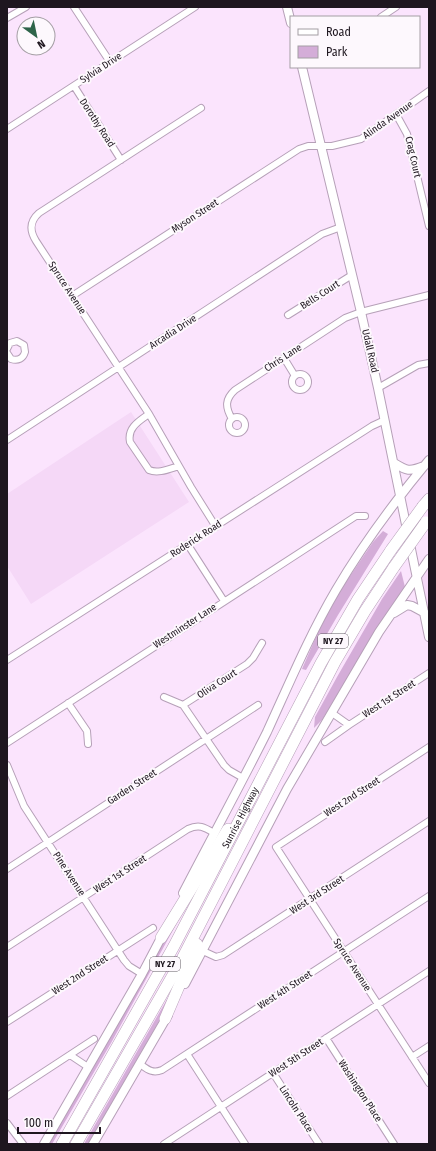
<svg xmlns="http://www.w3.org/2000/svg" width="436" height="1151" viewBox="0 0 436 1151" font-family="'Fira Sans Condensed',sans-serif">
	<rect width="100%" height="100%" fill="#fbe4fd"/>
	<!-- built -->
	<path fill="#f5d8f7" d="M131 412 189 502 31 604 7 566V494Z
		M429 558V622L421 569Z"/>
	<!-- green -->
	<path fill="#d4add8" d="M383 531 388 534 338 615 306 670 302 669 329 607 373 542Z
		M401 571 405 587 322 720 314 728 315 717 337 677 382 599Z
		M189 901 111 1043 52 1144H48L174 919Z
		M174 987 158 1023 88 1144H84Z"/>
	<g fill="none" stroke-linecap="round" stroke-linejoin="round">
		<defs>
			<path id="street" d="M74 7 110 62
				M381 17 396 7
				M7 18 26 7
				M74 86 121 160
				M201 108 39 213C30 221 29 230 36 241L149 414 191 487 216 527
				M396 114 407 134 429 226
				M7 129 195 7
				M72 296 299 149 308 146H332L361 139 429 91
				M288 315 352 275
				M7 349 10 343 17 341 24 345 25 352C23 359 18 361 11 359L7 353
				M284 358 295 376
				M292 382a8 8 0 1 1 16 0a8 8 0 1 1-16 0Z
				M378 388 418 365 429 363
				M149 414C139 421 127 428 130 442L149 470C158 474 169 469 179 466
				M229 425a8 8 0 1 1 16 0a8 8 0 1 1-16 0Z
				M232 419C225 407 225 399 235 390L345 318 361 312 429 295
				M7 440 322 234 341 227
				M188 545 224 601
				M7 660 372 426 385 420
				M164 697 183 705
				M68 703 87 731 88 744
				M183 705 247 664 253 658 262 643
				M183 705 224 765 229 770 243 778
				M332 713 349 725
				M325 742 349 725 429 673
				M7 743 356 516H365
				M429 747 276 847 429 1083
				M7 765 24 806 124 960 129 966 142 974
				M7 869 258 705
				M7 947 188 829C199 824 204 827 214 833
				M203 951 216 957 223 955 429 821
				M7 1022 153 928
				M326 1038 394 1144
				M187 1054 245 1144
				M70 1055 88 1067
				M412 1057 429 1046
				M140 1064C147 1069 152 1074 162 1070L429 896
				M273 1073 319 1144
				M7 1096 94 1039
				M7 1123 23 1144
				M164 1144 429 971"/>
			<path id="secondary" d="M287 7 291 23
				M302 67 361 312 378 388 429 637
				M394 463C407 471 409 472 424 466
				M394 613 407 605 412 606 425 613
				M183 893C211 839 240 786 267 732 289 684 309 636 336 590 363 544 395 501 429 460
				M185 984 287 789 379 632 429 559
				M44 1144 142 974 163 934
				M93 1144 168 1015"/>
			<g id="highway">
				<path d="M423 506 429 499"/>
				<path d="M161 938 228 829"/>
				<path d="M165 1019 197 944"/>
				<path id="s1" d="M62 1144 174 946 321 663 358 599 391 550"/>
				<path d="M76 1144 181 961 335 662 365 611 394 567"/>
			</g>
		</defs>
		<!-- street casing -->
		<use href="#street" stroke="#b6a0b8" stroke-width="8"/>
		<!-- secondary casing -->
		<use href="#secondary" stroke="#b6a0b8" stroke-width="10"/>
		<!-- highway casing -->
		<use href="#highway" stroke="#b6a0b8" stroke-width="12"/>
		<!-- street -->
		<use href="#street" stroke="#fff" stroke-width="6"/>
		<!-- secondary -->
		<use href="#secondary" stroke="#fff" stroke-width="8"/>
		<!-- highway -->
		<use href="#highway" stroke="#fff" stroke-width="11"/>
		<defs>
			<path id="highway-bridge" d="M391 550 423 506
				M394 567 426 522"/>
		</defs>
		<!-- highway-bridge casing -->
		<use href="#highway-bridge" stroke="#b6a0b8" stroke-width="12" stroke-linecap="butt"/>
		<!-- highway-bridge -->
		<use href="#highway-bridge" stroke="#fff" stroke-width="11"/>
	</g>
	<g text-anchor="middle" dominant-baseline="central" stroke-width="4" stroke-linejoin="round" paint-order="stroke">
		<!-- shield labels -->
		<g fill="#fdf8fd" stroke="#615a62" stroke-width="1">
			<rect x="318" y="634" width="30" height="14" rx="3"/>
			<rect x="150" y="957" width="30" height="14" rx="3"/>
		</g>
		<g font-size="9" font-weight="bold" fill="#1e161f">
			<text x="333" y="641">NY 27</text>
			<text x="165" y="964">NY 27</text>
		</g>
		<!-- street labels -->
		<g font-size="10" fill="#1e161f" stroke="#fdf8fd">
			<text transform="translate(101 68) rotate(-33)">Sylvia Drive</text>
			<text transform="translate(388 120) rotate(-35)">Alinda Avenue</text>
			<text transform="translate(97 123) rotate(57)">Dorothy Road</text>
			<text transform="translate(413 157) rotate(77)">Crag Court</text>
			<text transform="translate(195 216) rotate(-33)">Myson Street</text>
			<text transform="translate(67 288) rotate(57)">Spruce Avenue</text>
			<text transform="translate(320 295) rotate(-33)">Bells Court</text>
			<text transform="translate(173 332) rotate(-33)">Arcadia Drive</text>
			<text transform="translate(370 351) rotate(77)">Udall Road</text>
			<text transform="translate(283 358) rotate(-33)">Chris Lane</text>
			<text transform="translate(196 539) rotate(-33)">Roderick Road</text>
			<text transform="translate(185 626) rotate(-33)">Westminster Lane</text>
			<text transform="translate(217 684) rotate(-33)">Oliva Court</text>
			<text transform="translate(389 699) rotate(-33)">West 1st Street</text>
			<text transform="translate(132 787) rotate(-33)">Garden Street</text>
			<text transform="translate(352 797) rotate(-33)">West 2nd Street</text>
			<text stroke="none"><textPath href="#s1" startOffset="372">Sunrise Highway</textPath></text>
			<text transform="translate(69 874) rotate(57)">Pine Avenue</text>
			<text transform="translate(120 874) rotate(-33)">West 1st Street</text>
			<text transform="translate(317 895) rotate(-33)">West 3rd Street</text>
			<text transform="translate(352 965) rotate(57)">Spruce Avenue</text>
			<text transform="translate(80 975) rotate(-33)">West 2nd Street</text>
			<text transform="translate(285 990) rotate(-33)">West 4th Street</text>
			<text transform="translate(296 1058) rotate(-33)">West 5th Street</text>
			<text transform="translate(360 1091) rotate(57)">Washington Place</text>
			<text transform="translate(296 1109) rotate(57)">Lincoln Place</text>
		</g>
	</g>
	<!-- border -->
	<rect width="436" height="1151" fill="none" stroke="#1e161f" stroke-width="16"/>
	<!-- legend -->
	<rect x="290" y="16" width="130" height="52" fill="#fdf8fd" stroke="#a49ea4"/>
	<rect x="298" y="29" width="20" height="6" fill="#ffffff" stroke="#a49ea4"/>
	<text x="326" y="36" font-size="12" fill="#1e161f">Road</text>
	<rect x="298" y="46" width="20" height="12" fill="#d4add8" stroke="#a49ea4"/>
	<text x="326" y="56" font-size="12" fill="#1e161f">Park</text>
	<!-- north arrow -->
	<g transform="translate(36 36) rotate(147)"><circle r="19" fill="#fdf8fd" stroke="#a49ea4"/>
	<path d="M0-3L7 15L0 10L-7 15Z" fill="#2e644a"/>
	<text y="-6" font-size="11" font-weight="bold" text-anchor="middle" fill="#1e161f">N</text>
	</g>
	<!-- scale -->
	<path d="M18 1127v6h82v-6" fill="none" stroke="#1e161f" stroke-width="2"/>
	<text x="24" y="1127" font-size="12" fill="#1e161f" stroke="#fdf8fd" stroke-width="3" paint-order="stroke">100 m</text>
</svg>
